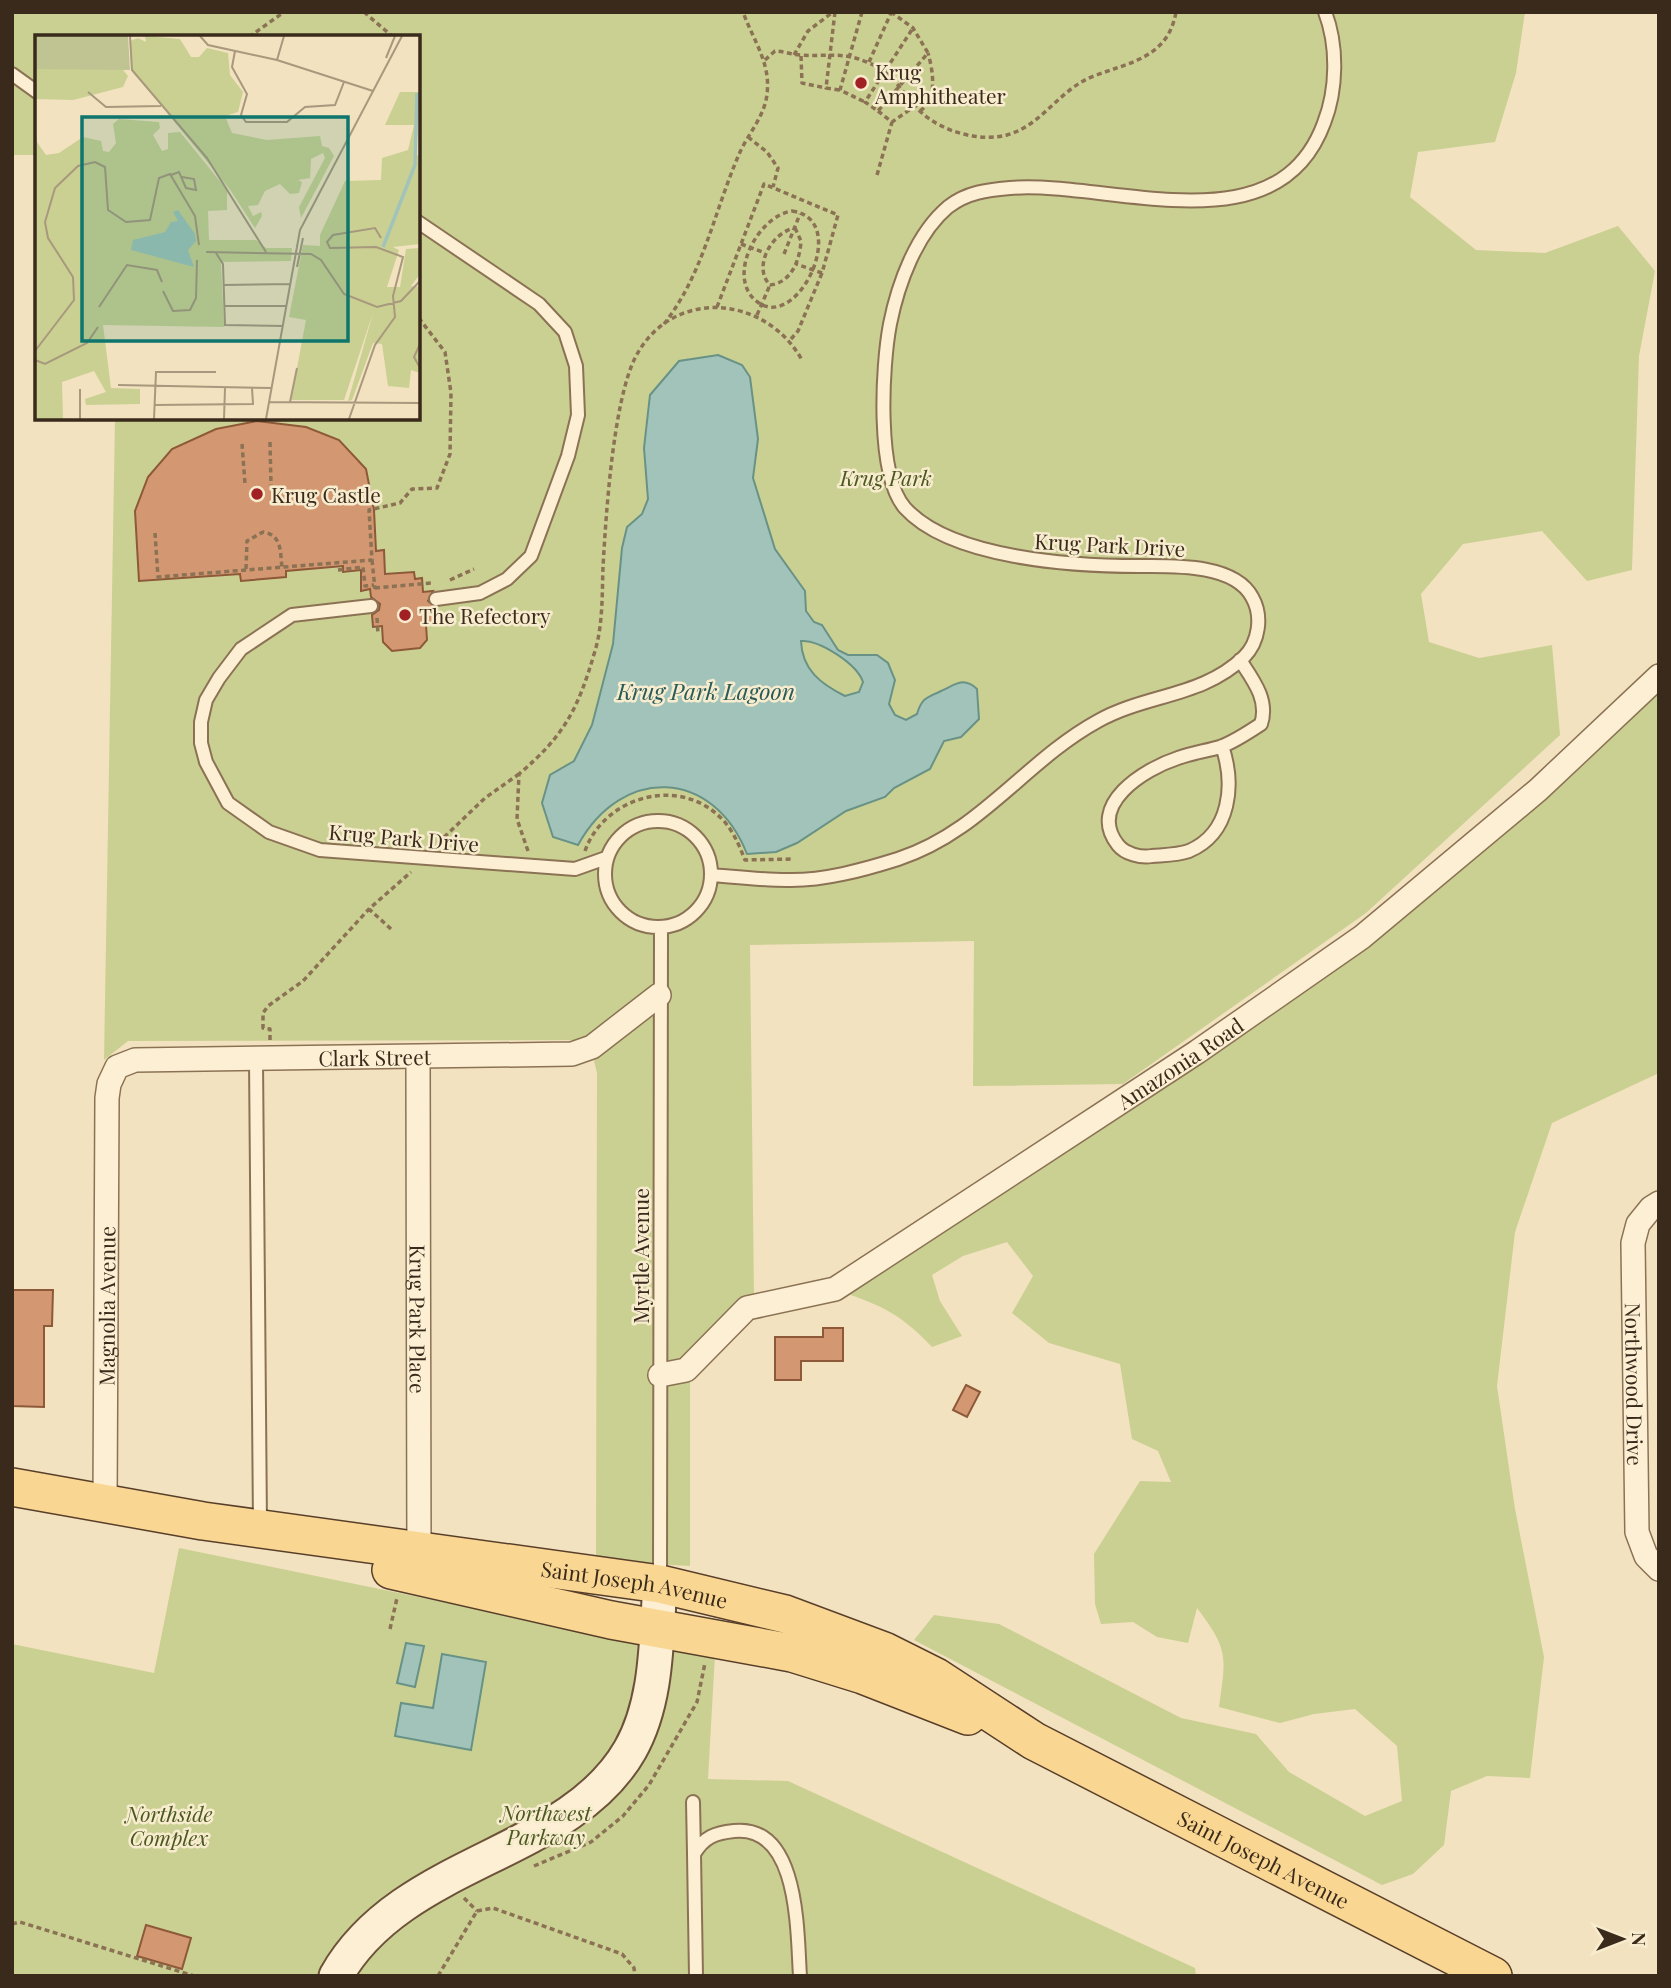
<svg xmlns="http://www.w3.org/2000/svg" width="1671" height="1988" viewBox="0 0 1671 1988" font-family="'Playfair Display',serif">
	<rect width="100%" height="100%" fill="#f2e2bf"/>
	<!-- green -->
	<path fill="#cad092" d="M12 12H1525L1516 73 1495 142 1418 152 1410 197 1476 250 1545 253 1618 226 1655 271 1639 356 1632 570 1587 581 1542 531 1463 544 1421 594 1429 642 1479 658 1552 645 1560 735 1366 913 1123 1084 973 1086 974 941 750 945 754 1299C718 1314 699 1337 690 1375V1566L596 1561 597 1073 589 1040 128 1041 104 1060 115 418H418V37H37V155H12Z
		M1659 687V1073L1552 1123 1515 1232 1497 1386 1515 1509 1544 1657 1530 1778 1487 1776 1451 1791 1444 1845 1413 1874 1382 1885 914 1640 934 1615 999 1624 1181 1718 1256 1734 1289 1772 1365 1816 1402 1801 1397 1746 1355 1709 1314 1714 1280 1723 1219 1707C1226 1656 1229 1650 1197 1608L1188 1643 1157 1637 1133 1622 1101 1624 1095 1604 1094 1554 1140 1481 1171 1482 1158 1451 1132 1439 1120 1364 1049 1343 1012 1313 1033 1276 1007 1242 963 1256 932 1275 940 1301 962 1336 932 1347C902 1315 883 1306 842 1292L1372 934Z
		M179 1548 580 1630 715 1654 708 1779 788 1781 1195 1968 1196 1976H12V1644L154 1673Z"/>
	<!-- water -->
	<path fill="#a2c3b9" stroke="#699287" stroke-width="2" fill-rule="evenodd" d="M718 355 742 365 750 377 758 439 753 478 775 549 805 591 806 611 814 622 822 625 838 650 848 655H877L888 663 895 680 889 704 895 715 906 720 917 714C922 697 927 698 941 691 955 685 963 676 977 689L979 719 961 737 944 741 930 769 894 788 885 797 846 811 797 843 776 852 747 854C713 768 622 765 578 845L553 837 542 803 550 775 574 761 592 725 613 644 622 548 627 527 642 514 648 499 644 448 650 395 679 361ZM801 641C820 640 857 664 863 682L859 692 845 696C821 684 802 670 801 641Z
		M406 1643 424 1646 415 1687 397 1683Z
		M442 1654 486 1662 471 1750 395 1736 401 1703 433 1708Z"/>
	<!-- building -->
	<path fill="#d39871" stroke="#8d5939" stroke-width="2" d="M257 421 306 427 339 440 366 469 374 510 376 551 384 550 385 574 414 572 415 579 422 578 423 592 433 591 428 601 437 608 439 624 426 625 427 640 420 648 392 651 383 642 382 626 373 627 372 615 379 610 380 604 371 597 370 589 361 591V570L343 572V566L286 571V577L241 581 240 574 139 581 135 511 148 477 172 449 216 429Z
		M12 1290H53L52 1326H44V1407L12 1406Z
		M823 1328H843V1361H801V1380H775V1337H823Z
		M966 1385 980 1392 967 1417 953 1410Z
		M146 1925 191 1938 182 1969 137 1956Z"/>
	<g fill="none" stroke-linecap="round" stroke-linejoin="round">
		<defs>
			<path id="lane" d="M12 74 37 92
				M418 222 539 304 565 332 576 366 578 415 568 456 531 556 507 579 480 593 436 599
				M371 606 292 615 241 649 219 678 206 700 201 722V743L206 762 228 803 269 832 320 850 575 869 606 858
				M1222 746C1235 784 1231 833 1189 851 1178 855 1163 855 1152 856 1141 858 1125 854 1118 845 1086 805 1144 769 1178 758 1192 753 1206 751 1220 747 1234 742 1249 732 1261 724 1269 700 1253 680 1240 660
				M605 874a53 53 0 1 1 106 0a53 53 0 1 1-106 0Z
				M711 875C736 877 762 880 787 880 823 881 863 870 898 859 981 832 1025 761 1098 721 1146 694 1203 697 1244 657 1259 642 1263 616 1252 597 1234 563 1171 566 1139 566 1075 566 951 559 905 508 876 475 882 366 890 324 898 284 916 234 948 207 967 192 988 190 1010 188 1111 180 1277 251 1324 123 1337 90 1338 46 1325 12
				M256 1060 260 1525
				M660 1580 661 928
				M693 1802 694 1853
				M696 1976 694 1854C704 1837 715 1833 734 1831 800 1824 797 1934 800 1976"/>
			<g id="street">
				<path id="s1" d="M418 1058 419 1563"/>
				<path id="s2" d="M1659 1203 1651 1208 1638 1224 1633 1243 1637 1532 1646 1556 1659 1569"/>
				<path id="s3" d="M660 1375 686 1370 747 1308 835 1289 1197 1052 1362 937 1538 790 1659 676"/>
				<path id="s4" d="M105 1504 107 1098 109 1084 117 1067 135 1060 572 1054 592 1047 659 995"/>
			</g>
			<path id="secondary" d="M336 1976C402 1859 569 1857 630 1750 658 1701 656 1639 660 1584"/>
			<g id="primary">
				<path id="s5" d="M12 1487 203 1521 660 1584 785 1614 884 1651 936 1677 1034 1741 1493 1976"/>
				<path d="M391 1570 611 1620 792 1653 863 1675 968 1716"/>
			</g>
		</defs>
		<!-- lane casing -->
		<use href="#lane" stroke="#8c7255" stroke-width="16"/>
		<!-- street casing -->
		<use href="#street" stroke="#8c7255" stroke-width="26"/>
		<!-- secondary casing -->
		<use href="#secondary" stroke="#6d5239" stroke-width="37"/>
		<!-- primary casing -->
		<use href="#primary" stroke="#593f2a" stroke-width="40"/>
		<!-- path -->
		<path stroke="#8c7255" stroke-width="3.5" stroke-dasharray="5 3.5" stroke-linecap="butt" d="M364 12 393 37
			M835 12 826 88 840 90
			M862 12 840 90 865 102
			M891 12 913 28 928 53 878 111 865 102 913 28
			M249 37 284 12
			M794 55 808 31 833 12
			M801 56 802 83 826 88
			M765 60 775 51C784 51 792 55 801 55 827 57 843 51 869 63 897 75 902 95 922 113 943 132 980 142 1007 135 1043 125 1059 89 1094 76 1130 62 1168 58 1176 12
			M869 62 891 13
			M878 111 892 122 915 106
			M920 111C938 99 933 71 928 53
			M748 137 767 152 778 168 773 187
			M877 175 892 122
			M792 211C851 219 799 330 759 303 724 280 757 216 792 211Z
			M795 228 801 241C800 260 791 283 770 285 752 267 772 232 795 228Z
			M741 244 765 253
			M784 254 800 214
			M717 307 764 184 838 215 822 273 796 264
			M757 315 770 285
			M664 324C704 273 714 211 740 152 749 133 765 115 767 94 771 63 753 40 743 12
			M791 339 798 331 822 273
			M270 442 271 485
			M242 444 245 484
			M155 533 158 577 372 560 369 510 400 503 412 489 437 488 450 454 451 393 445 352 418 317
			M372 560 375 589
			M246 569 247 541 263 532C282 535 280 551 282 567
			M338 570 363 567 365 586 374 585
			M450 580 474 569
			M375 588 432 583
			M377 618 378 634
			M438 843 485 798 519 774
			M528 851 517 819 519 774C565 735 578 709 595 651 603 624 602 595 603 567 606 514 613 403 635 358 671 287 765 294 802 360
			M585 851C604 797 678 775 721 818 733 830 739 845 745 860L793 859
			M391 929 369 909 411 872
			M270 1040V1029L263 1028V1013L268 1006 303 981 369 909
			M390 1629 397 1598
			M534 1866 591 1842 623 1816 649 1785 697 1702 705 1663
			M464 1898 477 1911
			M477 1911 493 1908 622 1954 634 1968 635 1976
			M12 1924 20 1922 194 1976
			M438 1976 477 1911"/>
		<!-- lane -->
		<use href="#lane" stroke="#fcefd3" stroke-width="12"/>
		<!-- street -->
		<use href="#street" stroke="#fcefd3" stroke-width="23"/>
		<!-- secondary -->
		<use href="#secondary" stroke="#fcefd3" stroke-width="33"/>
		<!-- primary -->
		<use href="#primary" stroke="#f9d793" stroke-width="37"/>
	</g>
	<!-- markers -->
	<g fill="#a02023" stroke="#f8eccf" stroke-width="2.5">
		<circle cx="861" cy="83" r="7"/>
		<circle cx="257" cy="494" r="7"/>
		<circle cx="405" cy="615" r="7"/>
	</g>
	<g text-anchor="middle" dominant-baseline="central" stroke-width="5" stroke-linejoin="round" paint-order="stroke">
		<!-- poi labels -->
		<g font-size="21" fill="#3a2a1b" stroke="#f8eccf" text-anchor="start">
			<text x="875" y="71">Krug<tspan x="875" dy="24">Amphitheater</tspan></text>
			<text x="271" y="494">Krug Castle</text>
			<text x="419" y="615">The Refectory</text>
		</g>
		<!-- park labels -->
		<g font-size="21" font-style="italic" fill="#4b5820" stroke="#f8eccf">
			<text x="886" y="477">Krug Park</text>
			<text x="546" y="1812">Northwest<tspan x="546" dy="24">Parkway</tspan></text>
			<text x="169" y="1813">Northside<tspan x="169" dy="24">Complex</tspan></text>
		</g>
		<!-- street labels -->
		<g font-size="21" fill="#3a2a1b" stroke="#f8eccf">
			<text transform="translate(1110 544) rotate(3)">Krug Park Drive</text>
			<text transform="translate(404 837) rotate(5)">Krug Park Drive</text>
			<text stroke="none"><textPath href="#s4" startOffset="698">Clark Street</textPath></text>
			<text stroke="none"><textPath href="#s3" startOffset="616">Amazonia Road</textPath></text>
			<text transform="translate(640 1256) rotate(-90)">Myrtle Avenue</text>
			<text stroke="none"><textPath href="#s4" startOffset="198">Magnolia Avenue</textPath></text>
			<text stroke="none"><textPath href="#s1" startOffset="261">Krug Park Place</textPath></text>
			<text stroke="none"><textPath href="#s2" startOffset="191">Northwood Drive</textPath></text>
			<text stroke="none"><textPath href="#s5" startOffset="630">Saint Joseph Avenue</textPath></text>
			<text stroke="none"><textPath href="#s5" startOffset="1323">Saint Joseph Avenue</textPath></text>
		</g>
		<!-- water labels -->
		<g font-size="23" font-style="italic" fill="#295b57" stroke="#f8eccf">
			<text x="706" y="690">Krug Park Lagoon</text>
		</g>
	</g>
	<!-- overview -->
	<g transform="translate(35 35)">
		<rect width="385" height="385" fill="#f2e2bf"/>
		<path d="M0 1 85 31 93 41 88 52 38 65 0 64ZM110 1 145 4 156 22H164L172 13 193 18 195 40 208 57 203 77 190 81 197 98 232 105 285 101 287 111 294 113 299 121 266 183 264 172 290 123 288 118 276 124 275 143 263 145 267 147 264 158 255 159 245 149 230 156 223 170 213 171 218 181 226 177 227 181 220 193 196 156 98 36 95 6 103 3 111 7ZM365 57H385L381 120 385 121V209L358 212 364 215 352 252H365L371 214 385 213V239L376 251 385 252V338L376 335 374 353 353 351 347 309 338 308 317 365 313 366 338 278 309 365H256L271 285 254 282 268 210 285 211V200L310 146 346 145 347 123 373 115 379 90H350ZM0 84 2 107 11 120 24 118 48 102 66 106 68 116 74 117 81 108 78 89 84 84 124 87 125 93 118 100 127 116 133 114V98L145 97 192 155V175L173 176 174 205H221L231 213H257L256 226 186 227 189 292 68 290 76 353 105 354V369L51 370 50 364 71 357 59 336 27 347 28 384H0Z" fill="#cad092"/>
		<path d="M0 1H93L95 35 0 34Z" fill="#bfc492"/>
		<path d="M143 175 160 199 161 206 153 215 159 232 96 215 98 205 130 197 136 187 143 186 138 177Z" fill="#a2c3b9"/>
		<path fill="none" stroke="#a2c3b9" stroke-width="3.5" d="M348 212 380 130 382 58"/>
		<path fill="none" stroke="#a8987d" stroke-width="2" d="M95 1 97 35 172 123 231 217M165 1 173 10 242 25 338 56M200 16 197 32 212 59 206 80 211 87H252L270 72 300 70 309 47M351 23 360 1M242 25 249 1M53 57 71 72 126 71M136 140 144 137 151 153 161 155 159 144 147 142M171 217 276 219 286 225 309 259 342 272 366 266 385 246M181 218 188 229 190 290 248 291M262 232 268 203M189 250 256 249M128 256 138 276 155 275 161 263 162 225M189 271H252M64 272 92 230 122 235 127 247M385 309 379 322 385 333M0 316 39 265 38 242 13 203 10 187 20 153 43 131 60 127 70 132 73 175 91 187 115 185 124 143 135 139 160 181 164 210M0 325 10 329 52 308 63 292M83 350 237 353M234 367 385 368M255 367 262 333M119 370 218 369 217 353M45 384V354M119 384 121 337H181M189 384 190 353M231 384 265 195 367 1M314 384 340 310 360 282 358 261 368 222 341 212 295 213 292 207 298 200 340 193 346 203"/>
		<path fill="#0f766e" fill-opacity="0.15" stroke="#0f766e" stroke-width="3.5" d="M47 82H313V306H47Z"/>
		<rect width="385" height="385" fill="none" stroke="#3a2a1b" stroke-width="3.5"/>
	</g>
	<!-- border -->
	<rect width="1671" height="1988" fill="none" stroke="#3a2a1b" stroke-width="28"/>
	<!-- north arrow -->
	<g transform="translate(1622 1939) rotate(90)" stroke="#f8eccf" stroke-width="5" paint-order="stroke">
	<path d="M0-5L12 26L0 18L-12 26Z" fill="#3a2a1b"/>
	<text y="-10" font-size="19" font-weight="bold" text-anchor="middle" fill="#3a2a1b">N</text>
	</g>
</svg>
